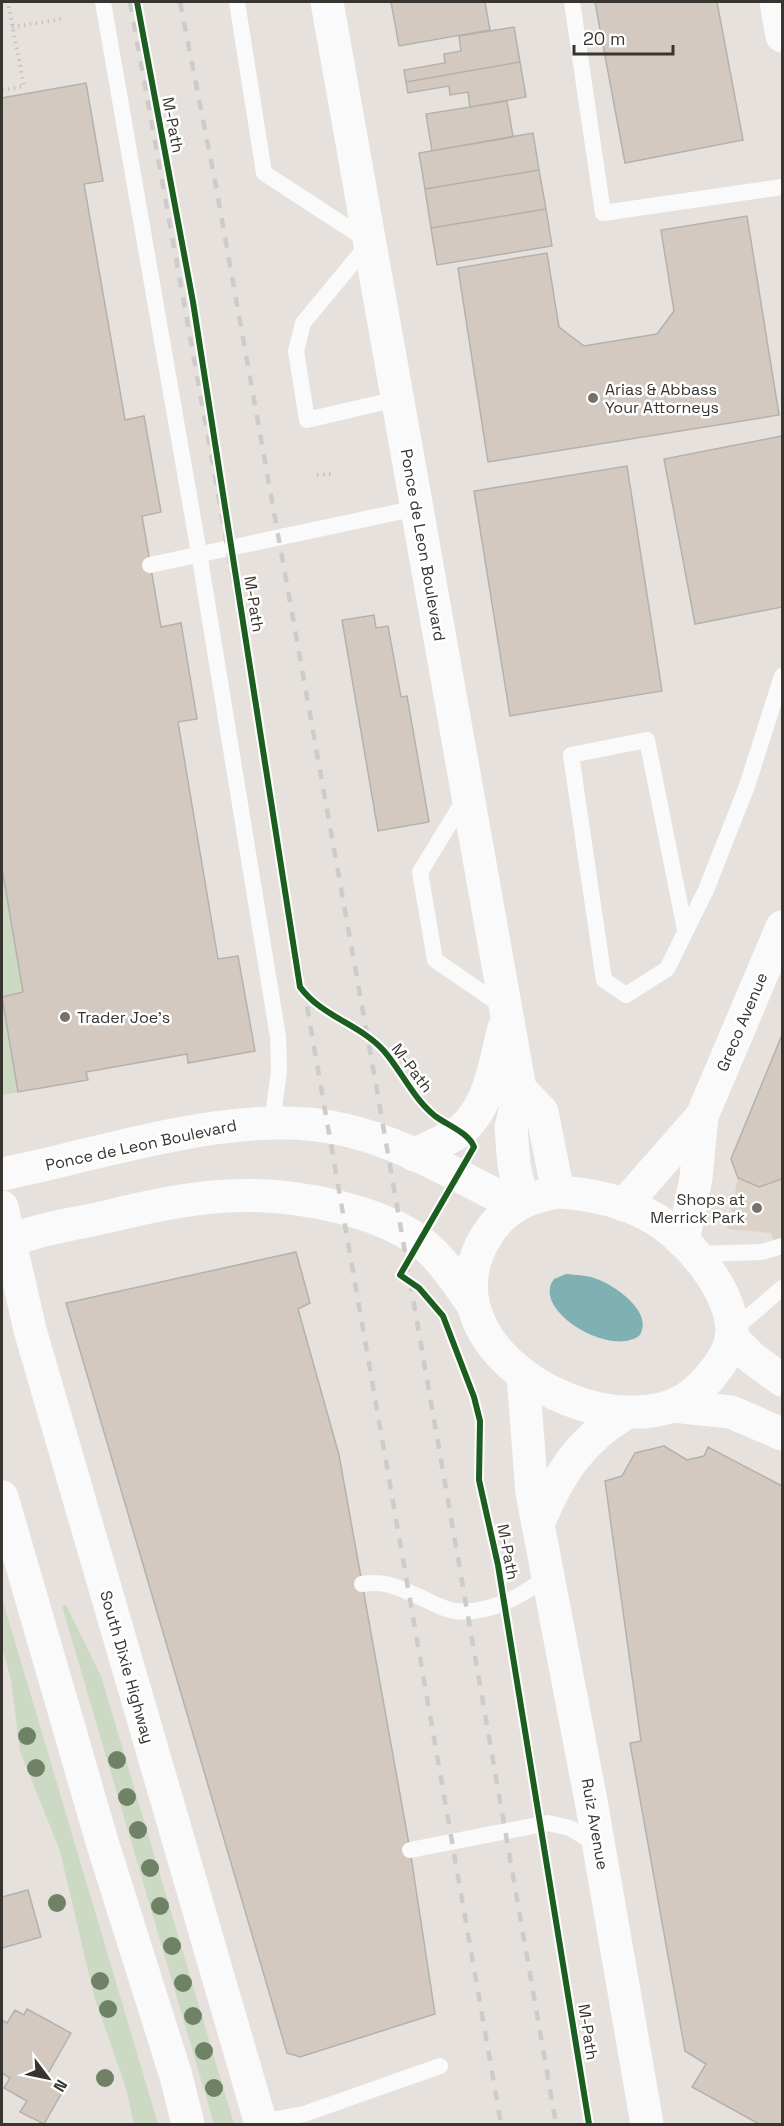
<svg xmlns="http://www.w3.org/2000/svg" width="784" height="2126" viewBox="0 0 784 2126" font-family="'Space Grotesk',sans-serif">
	<rect width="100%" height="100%" fill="#e6e1dc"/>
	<!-- built -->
	<path fill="#dcd3c8" d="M738 1178 759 1187 782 1179V1261L771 1233 727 1229Z"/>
	<!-- green -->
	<path fill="#ccdac4" d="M2 868 23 992 2 996Z
		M2 997 18 1092 3 1095 2 1087Z
		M2 1598 158 2124H134L126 2088 94 1996 60 1851 20 1751 11 1680 2 1646Z
		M66 1605 101 1676 234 2124H214L62 1606Z"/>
	<!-- water -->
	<path fill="#7eb0b4" d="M566 1274C576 1275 585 1275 594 1278 614 1284 654 1312 640 1335 612 1359 530 1310 554 1279Z"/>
	<!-- building -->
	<path fill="#d4c9c1" stroke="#b4b1ad" stroke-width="1.5" d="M391 2H485L490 30 399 46Z
		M595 2H717L743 140 625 163Z
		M514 27 520 62 406 82 404 70 445 63 444 54 461 51 459 36Z
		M520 62 526 97 470 107 468 92 450 95 449 86 408 93 406 82Z
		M86 83 103 181 84 184 125 420 144 416 161 512 142 516 161 627 181 623 197 719 178 722 218 959 238 956 255 1051 188 1063 187 1054 86 1072 88 1080 18 1092 2 997 23 992 2 868V98Z
		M507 101 513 137 432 151 426 114Z
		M533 133 539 170 425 189 419 153Z
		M539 170 546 209 431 228 425 189Z
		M546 209 552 246 437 265 431 228Z
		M747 216 779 415 488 462 458 268 547 253 559 327 584 346 657 334 674 311 661 230Z
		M782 436V607L695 624 664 459Z
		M627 466 662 691 510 716 474 491Z
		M374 615 376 628 388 626 401 697 407 696 429 822 378 831 342 620Z
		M782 1035V1179L759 1187 738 1178 731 1159Z
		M296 1252 310 1303 298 1309 339 1455 410 1850 435 2014 300 2057 287 2053 66 1303Z
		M664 1446 687 1460 704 1456 708 1447 782 1486V2124H759L692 2087 706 2064 685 2051 630 1743 641 1741 605 1481 622 1476 635 1453Z
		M28 1890 41 1937 2 1948V1897Z
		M27 2009 71 2033 46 2077 65 2087 44 2124 20 2112 27 2101 4 2088 10 2078 2 2073V2020L7 2023 15 2010 24 2015Z"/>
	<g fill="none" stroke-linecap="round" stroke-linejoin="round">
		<!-- path -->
		<path stroke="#c5c3c2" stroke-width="4" stroke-dasharray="1.5 4.5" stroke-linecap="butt" d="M12 27 61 19
			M2 90 24 86 8 2
			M317 475 334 474"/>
		<!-- lane -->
		<path stroke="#fbfafa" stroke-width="16" d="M103 2 199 553 278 1037 279 1071 272 1122
			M237 2 264 173 370 242 303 323 296 351 307 420 397 399
			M572 2 603 213 782 187
			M150 565 417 508
			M466 797 420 872 435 960 505 1008
			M685 930 647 740 571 755 604 980 626 995 667 969 706 890 747 786 782 676
			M696 1254 762 1252 782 1246
			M732 1331 782 1288
			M362 1584C386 1580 399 1588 420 1597 430 1602 443 1609 454 1611 489 1615 522 1596 548 1576
			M410 1850 548 1823 570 1828 599 1846
			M260 2122 304 2114 440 2066"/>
		<!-- street -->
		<path stroke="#fbfafa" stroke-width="33" d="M776 2 782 36
			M624 1205 702 1116
			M683 1241 696 1178 702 1116 782 927"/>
		<!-- secondary -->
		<path stroke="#fbfafa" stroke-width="33" d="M327 2 520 1089 511 1128 514 1165 522 1201
			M520 1089 542 1112 558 1192
			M414 1155C429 1147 446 1141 460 1131 490 1108 495 1062 504 1028
			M2 1174C103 1154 240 1106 341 1129 403 1142 460 1178 516 1205
			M558 1192C590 1194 621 1200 650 1216 685 1235 731 1288 732 1331 732 1356 704 1387 684 1400 669 1409 653 1412 636 1412 549 1416 428 1330 487 1235 504 1208 528 1197 558 1192Z
			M2 1246C28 1230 75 1224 106 1217 189 1196 255 1186 339 1207 367 1214 395 1224 418 1240 442 1257 457 1283 474 1306
			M731 1337 752 1358 782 1380
			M523 1376 532 1493 591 1801 647 2124
			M673 1406 731 1412 782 1434
			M538 1524C559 1474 579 1441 626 1413"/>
		<!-- highway -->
		<path stroke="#fbfafa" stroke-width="33" d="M2 1207 30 1330 261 2124
			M2 1497 103 1845 176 2076 188 2124"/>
		<!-- rail -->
		<path stroke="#ccccca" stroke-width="4.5" stroke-dasharray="10 10" stroke-linecap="butt" d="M130 2 216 482 501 2124
			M180 2 215 181 375 1079 556 2124"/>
		<defs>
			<path id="cycleway" d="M137 2 193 302 300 987C322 1017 360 1024 384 1051 402 1072 413 1098 435 1116 447 1125 469 1133 474 1147L400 1275 419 1288 443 1316 474 1397 480 1421 479 1480 498 1565 589 2124"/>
		</defs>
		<!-- cycleway casing -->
		<use href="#cycleway" stroke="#fff" stroke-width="10"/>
		<!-- cycleway -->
		<use href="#cycleway" stroke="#1b5e20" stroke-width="6"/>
	</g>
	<!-- trees -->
	<g fill="#6f8266">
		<circle cx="27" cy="1736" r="9"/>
		<circle cx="117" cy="1760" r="9"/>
		<circle cx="36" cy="1768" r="9"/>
		<circle cx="127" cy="1797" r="9"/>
		<circle cx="138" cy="1830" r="9"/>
		<circle cx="150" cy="1868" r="9"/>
		<circle cx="57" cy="1903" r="9"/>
		<circle cx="160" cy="1906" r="9"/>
		<circle cx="172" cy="1946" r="9"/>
		<circle cx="100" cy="1981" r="9"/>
		<circle cx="183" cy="1983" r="9"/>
		<circle cx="108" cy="2009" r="9"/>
		<circle cx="193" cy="2016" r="9"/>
		<circle cx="204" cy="2051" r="9"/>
		<circle cx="105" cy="2078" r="9"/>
		<circle cx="214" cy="2088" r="9"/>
	</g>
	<!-- markers -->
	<g fill="#75716d" stroke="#fff" stroke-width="2">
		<circle cx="593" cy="398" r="6"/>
		<circle cx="65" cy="1017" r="6"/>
		<circle cx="757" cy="1208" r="6"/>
	</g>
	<g text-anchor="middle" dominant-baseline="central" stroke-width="5" stroke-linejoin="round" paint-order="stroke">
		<!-- street labels -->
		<g font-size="16" fill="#383531" stroke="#fff">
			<text transform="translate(173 125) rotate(79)">M-Path</text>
			<text transform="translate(423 545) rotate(80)">Ponce de Leon Boulevard</text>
			<text transform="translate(254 604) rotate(81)">M-Path</text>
			<text transform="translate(742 1022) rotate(-67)">Greco Avenue</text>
			<text transform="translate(412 1068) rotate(53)">M-Path</text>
			<text transform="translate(141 1145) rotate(-12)">Ponce de Leon Boulevard</text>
			<text transform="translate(508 1552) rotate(79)">M-Path</text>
			<text transform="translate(127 1667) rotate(74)">South Dixie Highway</text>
			<text transform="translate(595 1824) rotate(80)">Ruiz Avenue</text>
			<text transform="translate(588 2032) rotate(81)">M-Path</text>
		</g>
		<!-- poi labels -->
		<g font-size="16" fill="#383531" stroke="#fff" text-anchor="start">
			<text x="605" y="389">Arias &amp; Abbass<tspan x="605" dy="18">Your Attorneys</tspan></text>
			<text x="77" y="1017">Trader Joe's</text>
			<text x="745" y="1199" text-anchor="end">Shops at<tspan x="745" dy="18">Merrick Park</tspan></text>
		</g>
	</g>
	<!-- border -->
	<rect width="784" height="2126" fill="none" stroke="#383531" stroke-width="6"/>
	<!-- north arrow -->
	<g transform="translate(48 2078) rotate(122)" stroke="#ffffff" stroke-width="4.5" paint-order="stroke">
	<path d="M0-4.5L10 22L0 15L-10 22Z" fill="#383531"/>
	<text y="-9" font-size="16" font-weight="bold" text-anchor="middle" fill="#383531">N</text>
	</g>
	<!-- scale -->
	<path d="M574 45v9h99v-9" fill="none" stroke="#383531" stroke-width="3"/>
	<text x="583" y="45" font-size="18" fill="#383531" stroke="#ffffff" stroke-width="4.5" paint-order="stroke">20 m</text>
</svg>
